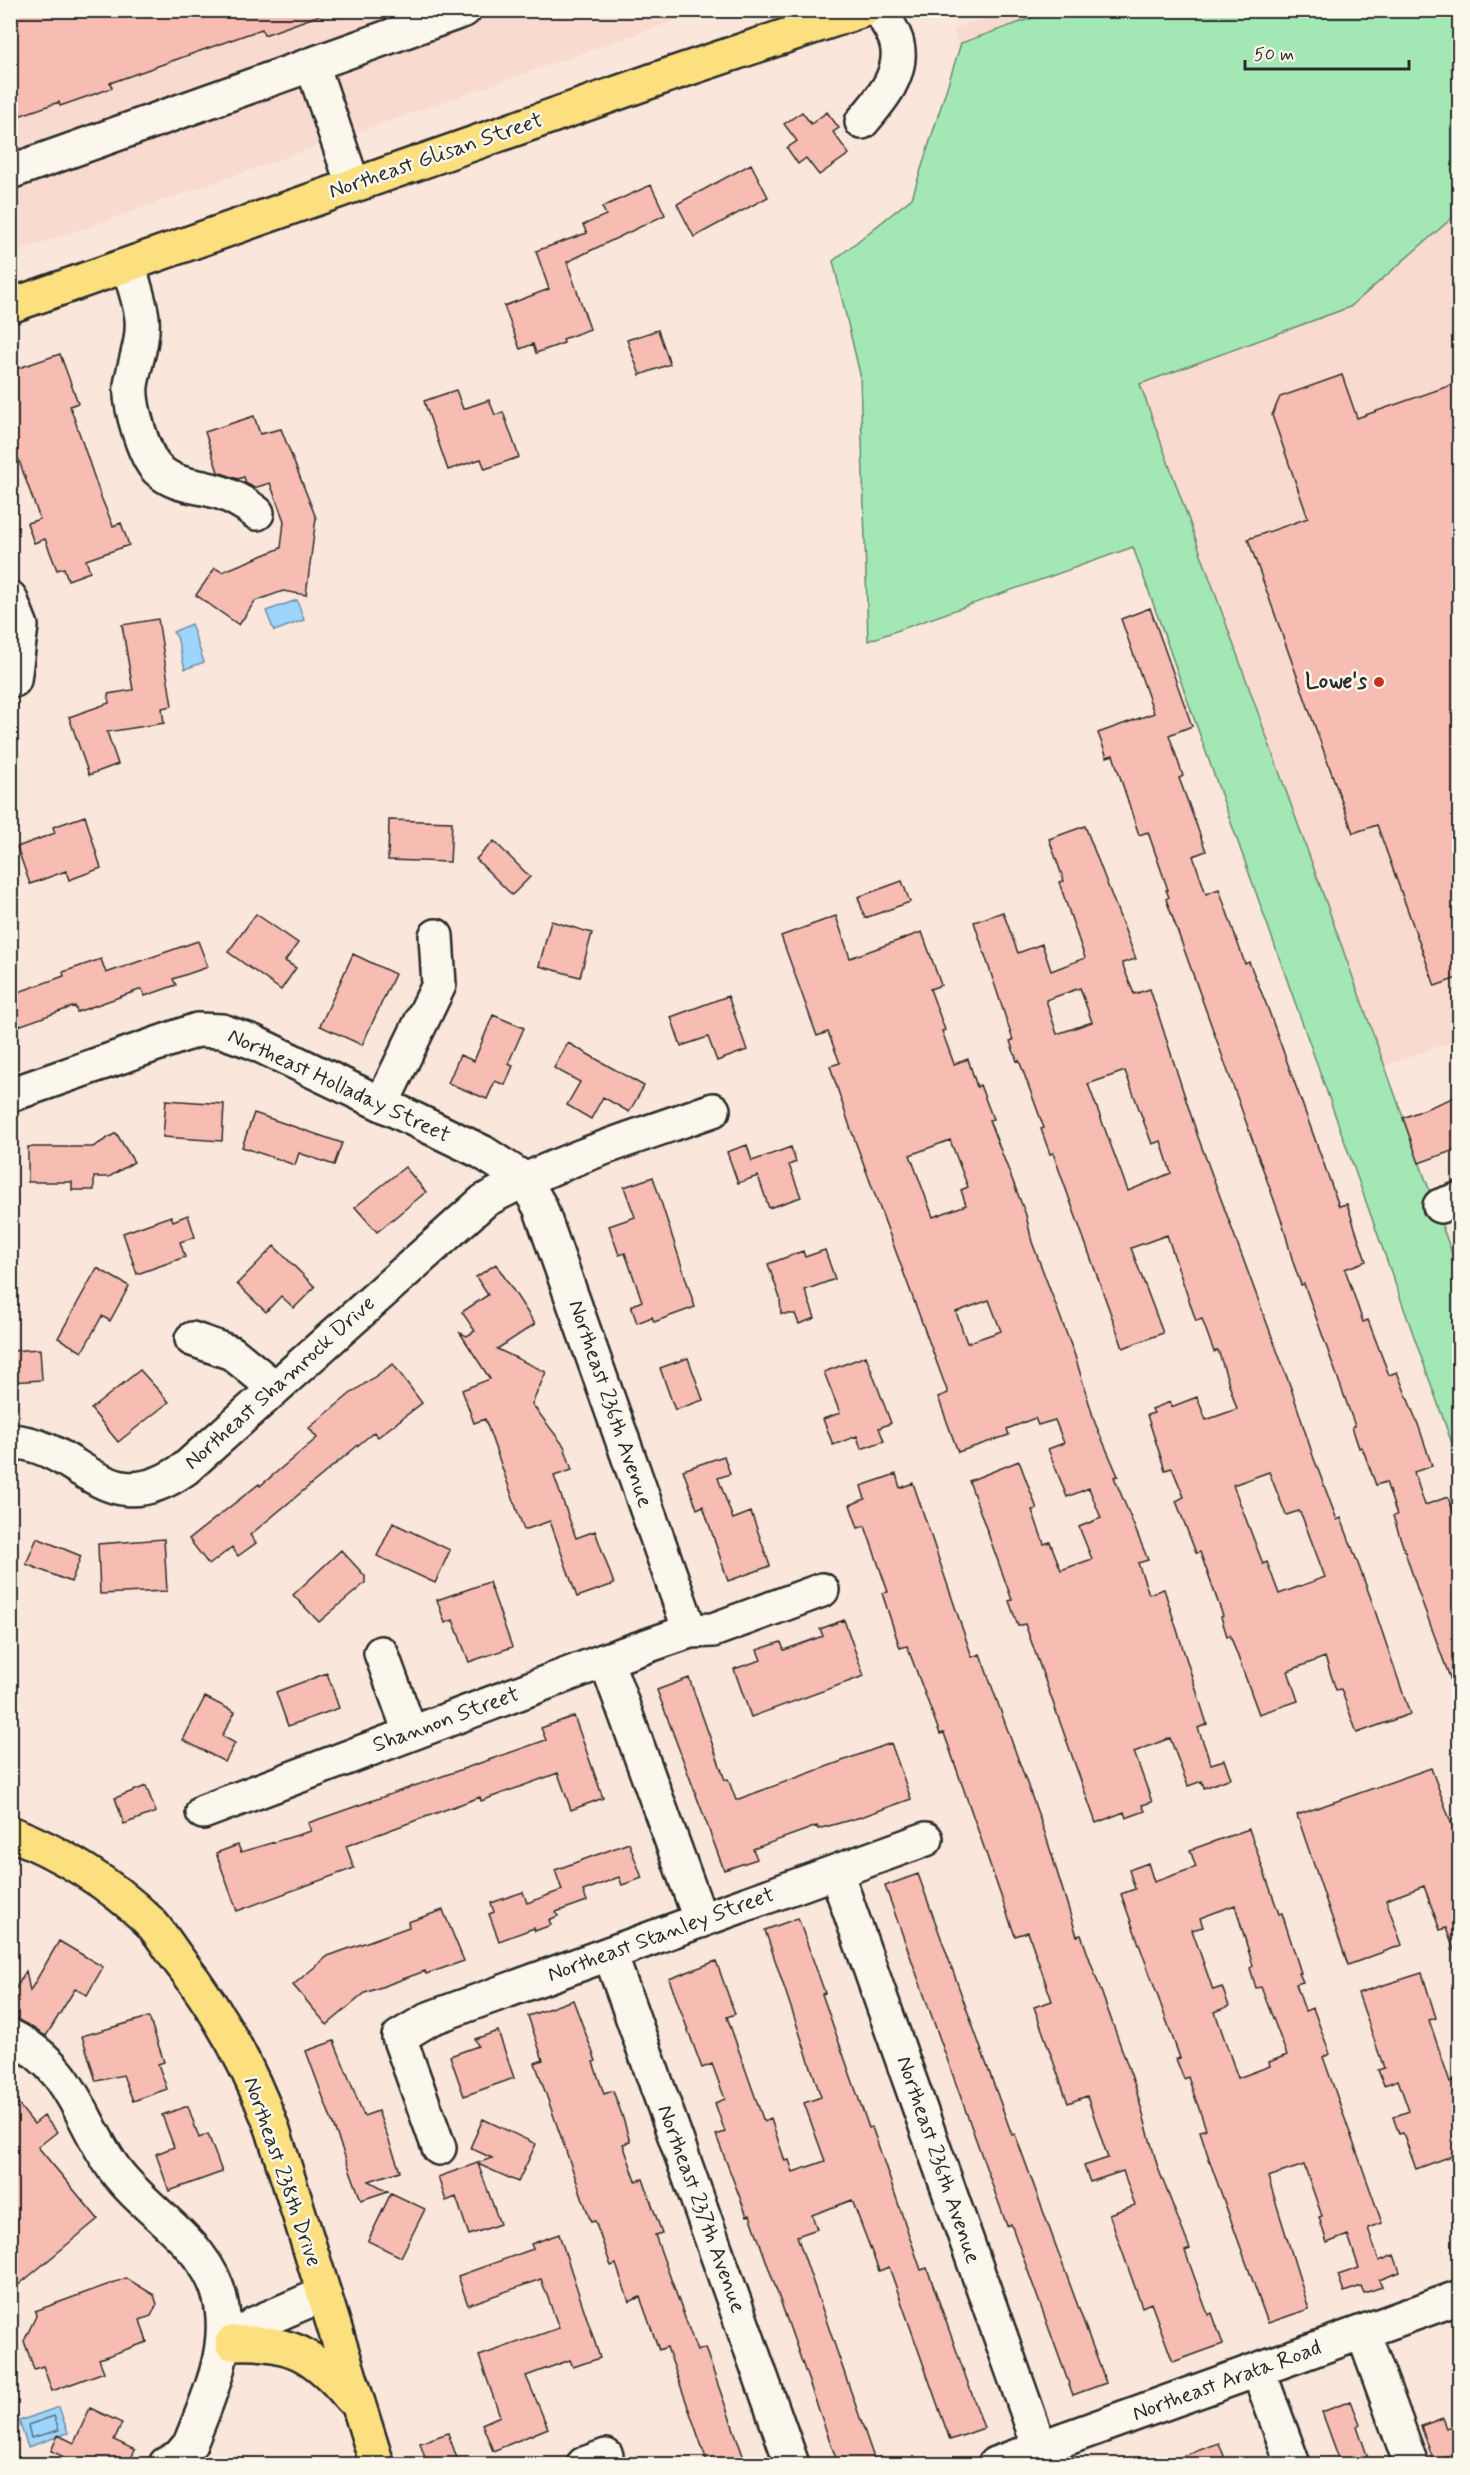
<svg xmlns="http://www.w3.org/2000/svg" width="1470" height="2475" viewBox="0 0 1470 2475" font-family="Mynerve,sans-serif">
	<rect width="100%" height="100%" fill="#fae6db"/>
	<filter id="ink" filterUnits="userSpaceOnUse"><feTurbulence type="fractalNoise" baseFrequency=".0167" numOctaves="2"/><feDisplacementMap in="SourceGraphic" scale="12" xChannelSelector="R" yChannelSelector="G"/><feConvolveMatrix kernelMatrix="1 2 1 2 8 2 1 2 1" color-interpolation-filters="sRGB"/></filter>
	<g filter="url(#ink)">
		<!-- built -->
		<path fill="#f9dacf" d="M11 10 702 11 11 254Z
			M1006 10 1459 11V1039L1325 1087 1133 547 953 29Z"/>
		<!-- green -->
		<path fill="#a3e8b4" stroke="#678a70" stroke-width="1.5" d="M1052 11H1459V212L1350 307 1140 384 1459 1273V1463L1133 547 868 641 860 374 833 261 912 198 961 43Z"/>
		<!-- water -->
		<path fill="#9dd5fc" stroke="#6f91a8" stroke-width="1.5" d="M297 600 304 620 274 631 266 611Z
			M191 624 204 662 185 669 177 637 173 632Z
			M59 2407 68 2433 28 2447 19 2421Z"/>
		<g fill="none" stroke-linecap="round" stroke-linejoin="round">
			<!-- shore -->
			<path stroke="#596f7f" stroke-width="1.5" d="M54 2416 59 2430 31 2438 28 2425Z"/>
		</g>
		<!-- building -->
		<path fill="#f8bdb2" stroke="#2b2b2b" stroke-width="1.5" fill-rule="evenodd" d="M10 10H325L326 13 264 35 262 29 110 83 112 88 60 106 59 102 10 119Z
			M802 112 811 124 827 112 839 128 833 132 849 154 819 175 806 158 798 164 787 148 797 141 784 124Z
			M751 164 768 197 694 237 677 204Z
			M651 185 665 215 567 262 590 329 563 339 564 343 536 353 533 344 520 349 504 306 549 289 536 251 587 233 583 225 606 215 602 207Z
			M658 330 670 364 640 375 627 340Z
			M60 354 78 403 70 406 101 497 113 526 121 523 129 545 86 560 90 572 68 580 64 568 57 570 45 539 34 543 27 523 40 519 18 458 10 460V371Z
			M1342 375 1357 418 1460 382V977L1435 986 1377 825 1353 833 1248 539 1308 518 1272 415 1280 397Z
			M456 390 463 409 489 400 495 415 503 412 519 457 485 469 481 459 448 470 424 401Z
			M254 416 260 434 281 429 316 518 306 595 283 591 255 601 239 625 196 595 215 568 222 572 281 548 284 521 270 483 254 488 246 483 244 477 238 479 218 472 205 432Z
			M1150 608 1192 726 1169 735 1183 776 1179 778 1206 851 1193 856 1206 894 1219 889 1245 964 1249 962 1267 1006 1339 1206 1347 1204 1366 1261 1345 1269 1363 1322 1368 1320 1389 1375 1397 1372 1419 1427 1432 1466 1414 1472 1425 1505 1448 1497 1460 1530V1697H1457L1418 1591 1393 1516 1397 1515 1386 1482 1376 1485 1362 1447 1359 1448 1352 1427 1355 1426 1304 1284 1301 1285 1293 1262 1283 1225 1166 899 1169 897 1166 890H1168L1148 832 1139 835 1113 755 1107 757 1098 733 1154 713 1121 619Z
			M158 619 172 706 162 708 164 723 107 732 118 764 89 775 69 717 109 703 108 694 133 690 122 625Z
			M85 816 101 868 69 880 66 871 30 884 17 847 55 833 53 827Z
			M389 820 452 822 450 862 388 860Z
			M1085 826 1136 959 1122 963 1134 994 1150 989 1198 1137 1292 1391 1313 1456 1337 1520 1341 1518 1370 1596 1410 1714 1357 1733 1341 1689 1336 1690 1325 1657 1288 1671 1298 1701 1259 1714 1230 1635 1227 1636 1221 1617 1223 1616 1200 1552 1196 1553 1176 1501 1184 1497 1172 1468 1165 1470 1147 1415 1154 1413 1152 1409 1170 1402 1171 1407 1197 1397 1206 1420 1237 1409 1218 1350 1214 1352 1202 1319 1196 1321 1167 1235 1131 1248 1163 1333 1123 1348 1053 1153 1050 1154 1041 1129 1044 1128 1019 1060 1017 1061 1010 1041 1013 1040 974 922 1003 912 1018 953 1042 944 1051 971 1085 958 1059 882 1064 881 1049 839ZM1080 988 1092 1022 1057 1034 1046 1000ZM1125 1071 1152 1144 1161 1141 1171 1173 1128 1191 1088 1084ZM1269 1472 1286 1515 1299 1511 1302 1516 1325 1577 1279 1594 1267 1562 1263 1564 1233 1485Z
			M494 841 530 877 512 895 476 859Z
			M902 881 910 902 865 918 858 897Z
			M256 914 298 943 285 961 296 968 281 990 228 952Z
			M836 916 850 958 922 932 941 985 930 989 945 1030 942 1031 954 1064 968 1059 977 1087 980 1085 993 1119 989 1120 1026 1215 1032 1242 1075 1356 1095 1423 1118 1476 1114 1477 1148 1560 1138 1563 1149 1594 1164 1589 1207 1724 1198 1728 1211 1764 1224 1760 1231 1778 1204 1788 1202 1781 1188 1786 1170 1738 1134 1752 1152 1802 1142 1805 1145 1811 1126 1818 1124 1812 1096 1823 1025 1624 1018 1626 1009 1601 1012 1600 969 1481 1019 1461 1037 1509 1032 1510 1044 1544 1050 1542 1061 1570 1092 1559 1079 1527 1101 1518 1089 1488 1067 1497 1048 1449 1064 1443 1055 1420 1038 1425 1035 1418 1007 1429 1009 1435 958 1452 938 1397 948 1393 850 1127 830 1066 840 1063 828 1032 817 1036 781 936ZM950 1140 968 1187 961 1190 966 1205 933 1217 910 1155ZM989 1300 1001 1331 967 1343 956 1312Z
			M551 921 592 933 580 977 539 966Z
			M198 941 208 967 173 979 176 985 145 996 142 989 77 1012 75 1006 10 1029V995L64 976 63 972 101 959 106 973Z
			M353 954 395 974 362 1045 320 1026Z
			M728 996 747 1050 717 1061 708 1037 681 1046 671 1017Z
			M493 1015 524 1028 508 1064 513 1066 505 1085 495 1081 487 1099 448 1083 460 1055 474 1061Z
			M568 1043 644 1086 629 1112 603 1097 591 1119 567 1105 580 1082 554 1068Z
			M1460 1095V1148L1419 1163 1403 1118Z
			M166 1100 224 1104 222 1141 163 1137Z
			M254 1113 342 1143 334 1165 299 1153 295 1165 242 1147Z
			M116 1133 134 1162 109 1177H94V1190H72V1182H28V1147H93Z
			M747 1145 752 1161 791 1147 796 1162 789 1165 801 1197 769 1208 758 1176 738 1183 727 1152Z
			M405 1167 426 1192 377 1232 355 1207Z
			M653 1177 695 1307 654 1322 652 1317 637 1323 631 1306 642 1301 625 1253 619 1255 609 1226 635 1217 624 1187Z
			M188 1215 195 1237 180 1242 185 1257 137 1274 123 1233 171 1216 173 1221Z
			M274 1246 315 1287 294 1308 281 1296 266 1312 237 1284Z
			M825 1250 835 1279 805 1290 815 1318 799 1324 795 1314H781L780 1298 768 1264 803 1251 805 1257Z
			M496 1264 535 1324 497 1349 546 1372 532 1404 564 1446 572 1470 554 1476 576 1538 595 1531 614 1584 577 1597 550 1521 524 1530 485 1419 474 1423 462 1390 490 1379 460 1333 467 1336 475 1331 462 1312 488 1295 476 1277Z
			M97 1268 129 1286 110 1321 102 1316 82 1352 58 1338Z
			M40 1349 42 1380 10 1382V1351Z
			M866 1356 891 1423 879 1428 884 1441 861 1449 857 1436 833 1445 823 1419 840 1413 824 1372Z
			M688 1358 703 1400 675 1410 660 1368Z
			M393 1364 422 1403 378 1437 374 1432 250 1535 256 1543 238 1556 232 1547 209 1565 189 1539 259 1484 260 1486 317 1438 309 1428 350 1394Z
			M140 1370 169 1402 118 1442 91 1409Z
			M724 1456 730 1474 718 1478 733 1519 751 1512 770 1566 728 1581 703 1506 697 1509 683 1470Z
			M896 1474 900 1488 913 1483 972 1657 980 1654 1045 1833 1077 1936 1081 1935 1135 2086 1158 2168 1190 2249 1185 2251 1208 2315 1212 2313 1223 2344 1173 2362 1151 2303 1142 2307 1109 2214 1135 2205 1123 2171 1090 2182 1084 2166 1108 2158 1087 2096 1068 2103 1034 2007 1052 2001 1028 1932 1015 1936 944 1733 940 1734 907 1646 900 1648 882 1593 888 1592 865 1526 858 1528 850 1505 865 1499 861 1486Z
			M393 1523 450 1550 435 1583 377 1556Z
			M37 1538 81 1556 71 1582 26 1564Z
			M164 1539 167 1591 100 1594 98 1544Z
			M341 1550 365 1576V1583L319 1622 293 1595Z
			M489 1582 512 1647 469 1662 453 1620 445 1623 437 1600Z
			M844 1620 864 1676 751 1717 734 1669 761 1660 757 1650 781 1642 784 1650 823 1636 820 1629Z
			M327 1673 339 1708 288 1726 276 1692Z
			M689 1678 725 1780 728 1779 736 1800 891 1743 911 1799 861 1817 818 1829 817 1826 753 1849 757 1859 724 1870 657 1690Z
			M205 1697 235 1712 222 1736 235 1743 225 1762 183 1740Z
			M574 1716 603 1798 571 1810 558 1773 481 1801 480 1797 346 1846 354 1868 237 1911 216 1853 238 1845 241 1852 311 1831 308 1823 546 1740 541 1728Z
			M1431 1768 1460 1847V1958H1457L1446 1928 1440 1930 1424 1886 1386 1900 1402 1945 1348 1965 1297 1815Z
			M146 1786 156 1812 124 1824 115 1798Z
			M1249 1829 1279 1914 1282 1913 1301 1973H1299L1303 1982 1296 1984 1305 2011 1313 2008 1330 2054 1323 2057 1382 2223 1368 2228 1379 2261 1394 2255 1400 2272 1379 2280 1382 2287 1364 2293 1361 2286 1344 2292 1338 2275 1359 2268 1348 2235 1327 2243 1319 2217 1322 2216 1304 2165 1268 2177 1309 2309 1268 2323 1211 2165 1200 2131 1206 2129 1188 2077 1184 2079 1176 2059 1180 2058 1121 1894 1135 1889 1129 1870 1148 1863 1154 1882 1196 1867 1190 1850ZM1235 1905 1253 1966 1250 1968 1256 1988 1261 1987 1287 2055 1269 2062 1270 2066 1238 2078 1215 2012 1229 2006 1222 1987 1213 1990 1192 1930 1203 1927 1200 1918Z
			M629 1843 642 1878 622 1885 619 1877 583 1891 587 1901 556 1912 558 1916 549 1920 551 1925 535 1931 534 1928 499 1941 489 1914 494 1912 491 1903 523 1892 527 1903 562 1890 555 1870Z
			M918 1874 1012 2135 1015 2134 1106 2383 1073 2395 1011 2224 1007 2226 885 1886Z
			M443 1910 464 1961 426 1974 425 1971 365 1993 327 2025 293 1985 328 1956 409 1927 408 1922Z
			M798 1918 825 1993 822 1994 869 2128 872 2127 921 2270 927 2268 984 2428 950 2440 889 2267 879 2271 852 2200 812 2215 817 2229 797 2236 876 2464H838L750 2215 747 2216 716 2135 725 2132 715 2103 725 2099 712 2064 702 2068 669 1979 716 1961 735 2014 727 2017 764 2122 771 2119 785 2161 789 2160 793 2172 825 2161 804 2103 821 2097 765 1930Z
			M59 1941 103 1967 87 1995 75 1989 46 2036 10 2017V1998L26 1971 30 1991Z
			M1422 1973 1436 2018 1429 2020 1450 2082 1460 2078V2153L1416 2169 1403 2133 1399 2134 1393 2117 1409 2111 1398 2080 1384 2085 1378 2070 1384 2068 1358 1993Z
			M573 2000 596 2061 593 2062 604 2094 613 2091 622 2115 630 2142 623 2144 636 2181 643 2179 653 2208 662 2233 655 2235 697 2351 705 2348 746 2464H708L667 2347 659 2350 640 2297 629 2302 616 2264 611 2266 595 2221 591 2222 535 2063 543 2060 528 2016Z
			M149 2017 164 2062 158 2064 167 2089 133 2101 123 2075 96 2081 82 2036Z
			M498 2031 514 2078 464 2096 450 2056 478 2046 475 2039Z
			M334 2041 364 2116 378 2111 400 2171 369 2181 388 2191 361 2200 306 2051Z
			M10 2094 34 2124 44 2116 57 2132 38 2147 98 2219 10 2292Z
			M188 2106 199 2138 208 2134 222 2172 169 2191 156 2154 174 2147 162 2115Z
			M483 2119 536 2144 518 2182 478 2164 500 2224 469 2235 456 2197 446 2201 438 2177 492 2158 470 2148Z
			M391 2193 425 2209 401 2257 368 2241Z
			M559 2234 600 2358 573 2367 570 2360 526 2376 548 2428 493 2451 482 2424 500 2416 479 2356 559 2328 541 2279 468 2305 458 2276 533 2249 531 2244Z
			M126 2278 154 2295 157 2304 151 2316 140 2320 147 2342 99 2359 104 2372 52 2391 43 2366 34 2369 24 2341 36 2316 35 2311Z
			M1351 2401 1360 2424 1357 2426 1370 2464H1341L1322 2412Z
			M90 2408 122 2423 114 2440 135 2450 128 2464H79L51 2451 58 2435 74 2443Z
			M1443 2418 1447 2428 1460 2423V2452L1434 2462 1421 2426Z
			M448 2433 459 2464H427L420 2443Z
			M1219 2443 1227 2464H1166V2462Z"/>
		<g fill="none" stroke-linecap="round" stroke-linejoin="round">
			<defs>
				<path id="minor" d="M312 64 353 185
					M862 122C880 101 904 74 897 44 895 33 885 20 880 10
					M10 172 464 10
					M128 265C133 282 140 301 142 318 144 343 134 363 131 386 129 405 144 456 157 469 173 485 192 485 212 490 230 494 243 502 257 513
					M10 598 21 626 14 680
					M10 1095 197 1030 222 1031 253 1042 482 1152 524 1179 540 1207 690 1631
					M382 1103 439 985 436 936
					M1440 1206 1460 1199
					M192 1339 232 1353 275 1388
					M10 1441C83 1445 105 1526 186 1468L484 1201C556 1161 635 1137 713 1110
					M381 1653 410 1732
					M606 1660 701 1921
					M203 1812 606 1660 690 1631 713 1630 822 1590
					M836 1872 1040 2448
					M610 1954 792 2464
					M10 2036C75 2068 78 2119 115 2170 150 2217 213 2245 222 2308 229 2355 207 2401 190 2444L180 2456 166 2464
					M439 2148 399 2037 431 2018 926 1839
					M1363 2332 1411 2464
					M223 2349 254 2324 324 2294
					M1258 2370 1293 2464
					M584 2464 606 2456
					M995 2464 1460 2297"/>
				<path id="major" d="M10 306 660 78 863 10"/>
				<path id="highway" d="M10 1833C60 1852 111 1884 149 1921 160 1932 168 1946 177 1958 218 2010 250 2068 273 2130L377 2464
					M232 2343C289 2340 315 2354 351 2398"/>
			</defs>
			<!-- minor casing -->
			<use href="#minor" stroke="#2b2b2b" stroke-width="38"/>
			<!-- major casing -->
			<use href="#major" stroke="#2b2b2b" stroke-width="38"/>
			<!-- highway casing -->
			<use href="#highway" stroke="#2b2b2b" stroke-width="38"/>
			<!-- minor -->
			<use href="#minor" stroke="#fbf7ec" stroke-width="33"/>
			<!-- major -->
			<use href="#major" stroke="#fce080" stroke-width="33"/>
			<!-- highway -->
			<use href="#highway" stroke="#fce080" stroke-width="33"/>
		</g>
	</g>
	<!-- markers -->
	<circle fill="#c8321e" stroke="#fbf7ec" stroke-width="2" cx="1379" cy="682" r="6"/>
	<g text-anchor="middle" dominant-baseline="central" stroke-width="5" stroke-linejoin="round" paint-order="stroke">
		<!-- street labels -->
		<g font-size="22" fill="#2b2b2b" stroke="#fbf7ec">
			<text transform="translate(436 156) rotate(-19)">Northeast Glisan Street</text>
			<text transform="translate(339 1086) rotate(25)">Northeast Holladay Street</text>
			<text transform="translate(280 1383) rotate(-42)">Northeast Shamrock Drive</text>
			<text transform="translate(610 1404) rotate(71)">Northeast 236th Avenue</text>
			<text transform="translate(446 1720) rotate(-20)">Shannon Street</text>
			<text transform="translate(661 1935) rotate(-20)">Northeast Stanley Street</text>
			<text transform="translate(938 2160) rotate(71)">Northeast 236th Avenue</text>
			<text transform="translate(282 2172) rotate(71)">Northeast 238th Drive</text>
			<text transform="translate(701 2209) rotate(70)">Northeast 237th Avenue</text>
			<text transform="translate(1227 2381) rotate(-20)">Northeast Arata Road</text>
		</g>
		<!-- poi labels -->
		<g font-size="22" font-weight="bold" fill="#2b2b2b" stroke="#fbf7ec" text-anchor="end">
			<text x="1367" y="682">Lowe's</text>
		</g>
	</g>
	<!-- margin -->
	<rect width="1470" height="2475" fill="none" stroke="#fbf7ec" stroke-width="36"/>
	<rect x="18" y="18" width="1434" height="2439" fill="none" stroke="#2b2b2b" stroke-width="2" filter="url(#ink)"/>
	<!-- scale -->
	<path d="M1245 60v9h164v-9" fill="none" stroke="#2b2b2b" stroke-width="3"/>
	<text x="1254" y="60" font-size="18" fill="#2b2b2b" stroke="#fbf7ec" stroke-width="4.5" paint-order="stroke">50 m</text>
</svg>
